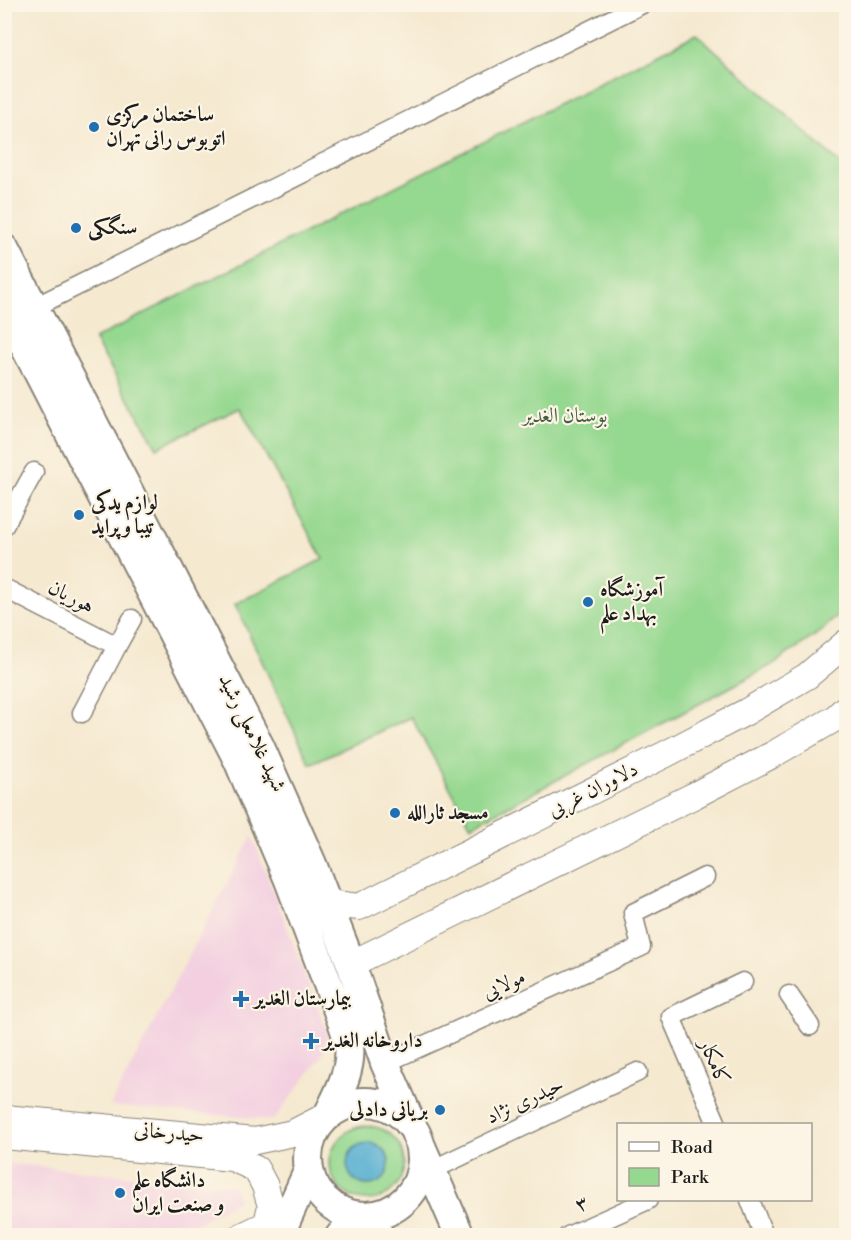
<svg xmlns="http://www.w3.org/2000/svg" width="851" height="1240" viewBox="0 0 851 1240" font-family="'Libre Bodoni',Amiri,serif">
	<rect width="100%" height="100%" fill="#fcf5e5"/>
	<filter id="ink" filterUnits="userSpaceOnUse"><feTurbulence type="fractalNoise" baseFrequency=".0167" numOctaves="2"/><feDisplacementMap in="SourceGraphic" scale="12" xChannelSelector="R" yChannelSelector="G"/><feConvolveMatrix kernelMatrix="1 2 1 2 8 2 1 2 1" color-interpolation-filters="sRGB"/></filter>
	<filter id="wash" filterUnits="userSpaceOnUse"><feTurbulence type="fractalNoise" baseFrequency=".008" numOctaves="4" result="noise"/><feDisplacementMap in="SourceGraphic" scale="24" xChannelSelector="R" yChannelSelector="G"/><feGaussianBlur stdDeviation="1.35" result="paint"/><feColorMatrix in="noise" values="0 0 0 0 0 0 0 0 0 0 0 0 0 0 0 0 0 1.4 0 .05"/><feComposite in="paint" operator="in"/></filter>
	<g filter="url(#wash)">
		<rect width="100%" height="100%" fill="#f5e9d0"/>
		<!-- built -->
		<path fill="#f3cfe0" d="M252 836 327 1032 323 1054 274 1120 110 1106Z
			M4 1163 234 1186 238 1200 177 1235H5Z"/>
		<!-- green -->
		<path fill="#95d890" stroke="#587a56" stroke-width="1.5" d="M697 34 846 169V608L820 632 770 666 471 826 411 717 310 764 235 604 323 559 240 408 157 448 94 339Z
			M330 1163a37 37 0 1 1 74 0a37 37 0 1 1-74 0Z"/>
		<!-- water -->
		<path fill="#53add1" stroke="#386476" stroke-width="1.5" d="M347 1164a21 21 0 1 1 42 0a21 21 0 1 1-42 0Z"/>
	</g>
	<g filter="url(#ink)">
		<g fill="none" stroke-linecap="round" stroke-linejoin="round">
			<defs>
				<path id="street" d="M35 307 642 4
					M4 526 34 472
					M4 588 117 646 82 713
					M117 646 132 619
					M789 995 810 1026
					M385 1063 641 947 633 913 705 877
					M717 1124 671 1017 743 982
					M432 1170 638 1072
					M750 1200 764 1236
					M568 1236 648 1200"/>
				<path id="secondary" d="M327 903 359 907 666 754 746 712 807 676 846 643
					M351 964 693 796 772 755 834 719 846 708
					M4 1118 255 1141 293 1133 328 1115
					M4 1136 232 1158 256 1169 265 1186 271 1206 264 1236
					M242 1236 267 1224"/>
				<path id="primary" d="M4 249 260 747 312 864 351 964 385 1063 460 1236
					M4 306 238 760 289 880 344 1027C346 1033 348 1040 349 1046 352 1070 338 1094 328 1115
					M308 1159a57 57 0 1 1 114 0a57 57 0 1 1-114 0Z
					M279 1236 309 1169
					M340 1236 359 1216 380 1236"/>
			</defs>
			<!-- street casing -->
			<use href="#street" stroke="#888276" stroke-width="21"/>
			<!-- secondary casing -->
			<use href="#secondary" stroke="#888276" stroke-width="28"/>
			<!-- primary casing -->
			<use href="#primary" stroke="#888276" stroke-width="32"/>
			<!-- street -->
			<use href="#street" stroke="#fff" stroke-width="18"/>
			<!-- secondary -->
			<use href="#secondary" stroke="#fff" stroke-width="26"/>
			<!-- primary -->
			<use href="#primary" stroke="#fff" stroke-width="28"/>
		</g>
	</g>
	<!-- markers -->
	<g fill="#1f6fb2" stroke="#fcf5e5" stroke-width="2">
		<circle cx="94" cy="127" r="6"/>
		<circle cx="76" cy="228" r="6"/>
		<circle cx="79" cy="515" r="6"/>
		<circle cx="588" cy="602" r="6"/>
		<circle cx="395" cy="813" r="6"/>
		<path d="M238 990h6v6h6v6h-6v6h-6v-6h-6v-6h6z"/>
		<path d="M308 1032h6v6h6v6h-6v6h-6v-6h-6v-6h6z"/>
		<circle cx="440" cy="1110" r="6"/>
		<circle cx="120" cy="1193" r="6"/>
	</g>
	<g text-anchor="middle" dominant-baseline="central" stroke-width="4.5" stroke-linejoin="round" paint-order="stroke">
		<!-- poi labels -->
		<g font-size="21" font-weight="bold" fill="#1c1c1c" stroke="#fcf5e5" text-anchor="start">
			<text x="106" y="115">ساختمان مرکزی<tspan x="106" dy="24">اتوبوس رانی تهران</tspan></text>
			<text x="88" y="228">سنگکی</text>
			<text x="91" y="503">لوازم یدکی<tspan x="91" dy="24">تیبا و پراید</tspan></text>
			<text x="600" y="590">آموزشگاه<tspan x="600" dy="24">بهداد علم</tspan></text>
			<text x="407" y="813">مسجد ثارالله</text>
			<text x="254" y="999">بیمارستان الغدیر</text>
			<text x="323" y="1041">داروخانه الغدیر</text>
			<text x="428" y="1110" text-anchor="end">بریانی دادلی</text>
			<text x="132" y="1181">دانشگاه علم<tspan x="132" dy="24">و صنعت ایران</tspan></text>
		</g>
		<!-- park labels -->
		<g font-size="21" fill="#465e45" stroke="#fcf5e5">
			<text x="565" y="416">بوستان الغدیر</text>
		</g>
		<!-- street labels -->
		<g font-size="21" fill="#1c1c1c" stroke="#fcf5e5">
			<text transform="translate(71 597) rotate(27)">هوریان</text>
			<text transform="translate(252 733) rotate(64)">شهید غلامعلی رشید</text>
			<text transform="translate(593 790) rotate(-27)">دلاوران غربی</text>
			<text transform="translate(504 985) rotate(-24)">مولایی</text>
			<text transform="translate(714 1062) rotate(67)">کامکار</text>
			<text transform="translate(525 1101) rotate(-25)">حیدری نژاد</text>
			<text transform="translate(169 1133) rotate(5)">حیدرخانی</text>
			<text transform="translate(582 1204) rotate(-24)">۳</text>
		</g>
	</g>
	<!-- margin -->
	<rect width="851" height="1240" fill="none" stroke="#fcf5e5" stroke-width="24"/>
	<!-- legend -->
	<rect x="617" y="1123" width="195" height="78" fill="#fcf5e5" stroke="#a29e95" stroke-width="1.5"/>
	<rect x="629" y="1142" width="30" height="9" fill="#ffffff" stroke="#a29e95" stroke-width="1.5"/>
	<text x="671" y="1153" font-size="18" fill="#1c1c1c">Road</text>
	<rect x="629" y="1168" width="30" height="18" fill="#95d890" stroke="#a29e95" stroke-width="1.5"/>
	<text x="671" y="1183" font-size="18" fill="#1c1c1c">Park</text>
</svg>
